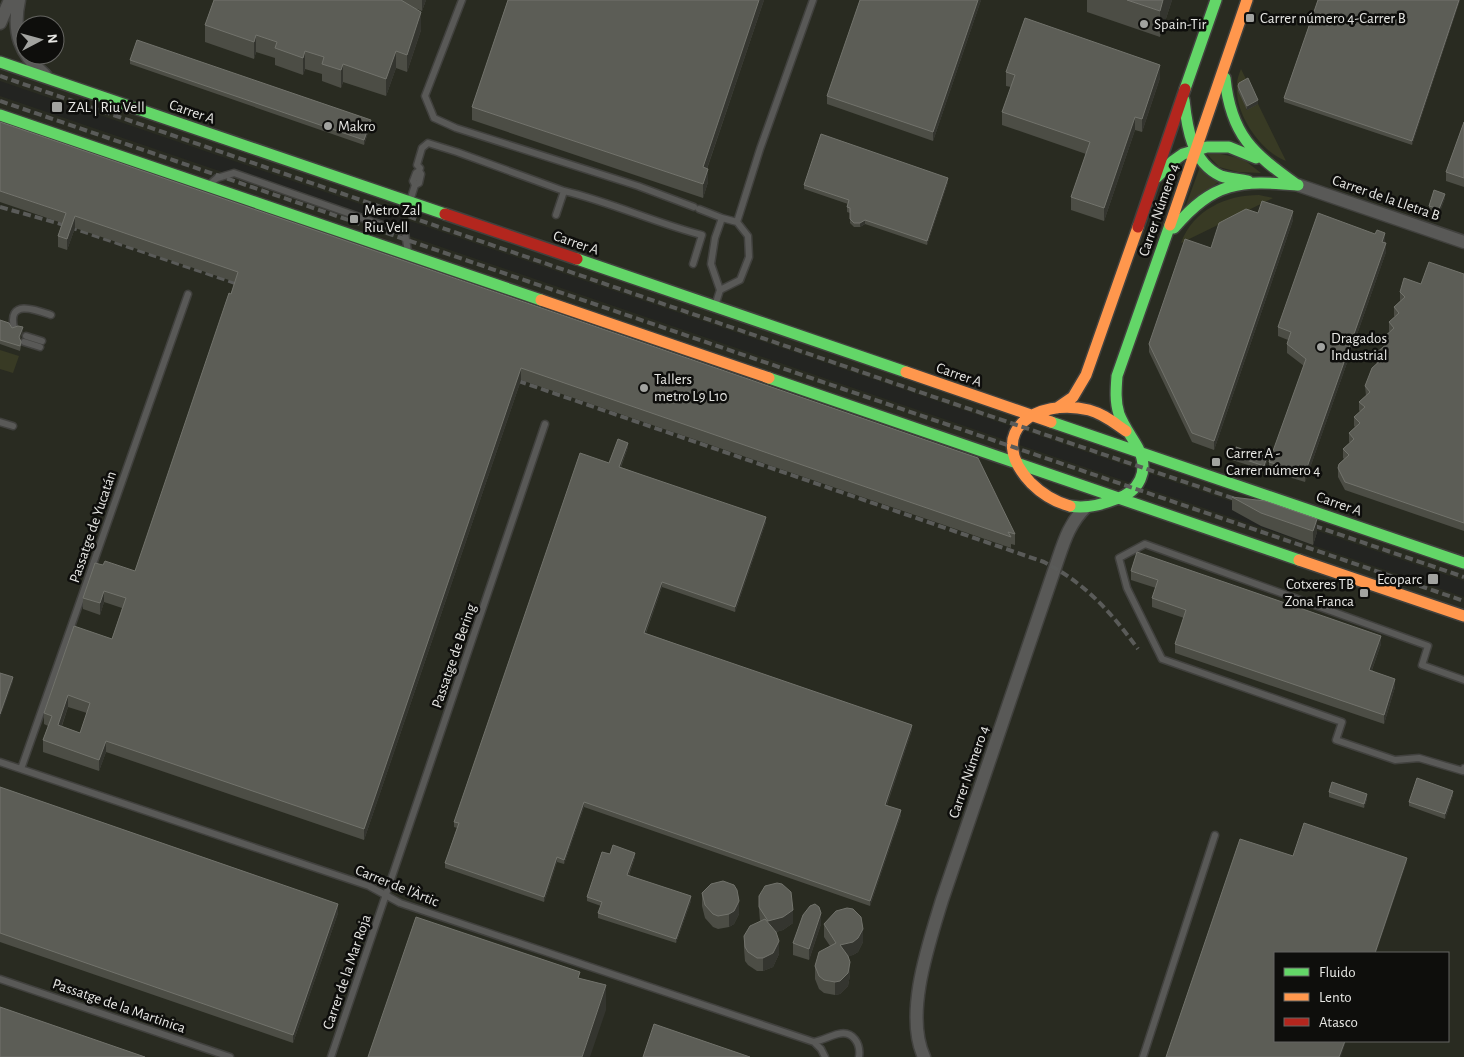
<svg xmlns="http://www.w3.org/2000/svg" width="1464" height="1057" viewBox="0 0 1464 1057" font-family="'Alegreya Sans',sans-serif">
	<rect width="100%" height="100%" fill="#232421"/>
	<!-- built -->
	<path fill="#292b21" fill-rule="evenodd" d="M0 0H1464V581L0 81ZM25 25H55V55H25Z
		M0 96 1464 597V1057H0ZM1275 953H1448V1041H1275Z"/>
	<!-- grass -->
	<path fill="#383a24" d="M1241 69 1248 83 1246 110 1258 104 1286 161C1260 151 1234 113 1237 84 1237 79 1239 74 1241 69Z
		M1212 152 1243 159 1261 173 1238 172 1219 167 1207 154Z
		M1200 167 1220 181 1186 205Z
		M1259 195 1273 198 1181 243C1193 210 1226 195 1259 195Z
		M0 350 19 356 13 373 0 369Z"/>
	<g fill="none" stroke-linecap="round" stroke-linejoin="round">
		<defs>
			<path id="lane" d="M462 0 425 96 434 118 456 128 638 186 694 207
				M210 184 217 178 234 173 405 233 408 252
				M415 185 413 181 416 173 419 171
				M410 201 415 185 419 183 421 174 419 171 420 168 417 165 422 148 428 143 457 152 564 191
				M699 209 722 218 737 222 760 149 813 0
				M556 215 564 191C611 202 655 223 702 235L693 264
				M720 290 740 280 749 257 748 236 737 222
				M715 306 720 290 711 264 715 238 722 218
				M14 328C7 298 37 310 51 315
				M26 336 42 341
				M24 342 40 347
				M0 422 13 426
				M1464 680 1422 665 1428 646 1145 544 1119 558 1127 588 1162 659 1342 722 1336 740 1395 760 1419 758 1463 771 1464 768
				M0 762 369 886 400 903 814 1042
				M21 769 188 294
				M0 979 230 1057
				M331 1057 545 424
				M825 1057 821 1049 814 1042C823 1040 830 1036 838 1034 853 1030 861 1044 859 1057
				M1143 1057 1215 835"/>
			<path id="street" d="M19 0C12 33 20 54 45 75
				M0 23 10 0
				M1298 185 1464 242
				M924 1057C904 1014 929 943 942 900L1055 568C1063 545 1068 524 1086 507"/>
			<path id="fast" d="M0 62 445 214
				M1225 78C1231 136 1253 153 1297 185
				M1185 89 1216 0
				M1184 100C1187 128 1192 163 1221 176 1230 179 1239 179 1248 181
				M0 115 541 300
				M1157 177 1173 161 1183 154 1207 147H1229L1256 158
				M1174 228C1214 181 1240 180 1298 185
				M577 259 906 372
				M769 378 1299 560
				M1051 422 1464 563
				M1070 506C1086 509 1101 505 1116 499 1139 492 1150 471 1138 448 1132 437 1124 427 1119 414 1115 402 1116 389 1117 376L1170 225"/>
			<path id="slow" d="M1170 225 1247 0
				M541 300 769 378
				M906 372 1051 422
				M1057 408 1073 397 1086 375 1138 227
				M1070 506C1055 502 1042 494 1031 483 983 432 1037 397 1089 410 1104 414 1114 423 1126 431
				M1299 560 1464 616"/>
			<path id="jam" d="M445 214 577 259
				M1138 227 1185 89"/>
		</defs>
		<!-- lane casing -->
		<use href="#lane" stroke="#41413e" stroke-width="9"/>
		<!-- street casing -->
		<use href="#street" stroke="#41413e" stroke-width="15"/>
		<!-- fast casing -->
		<use href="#fast" stroke="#41413e" stroke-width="14"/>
		<!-- slow casing -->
		<use href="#slow" stroke="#41413e" stroke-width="14"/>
		<!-- jam casing -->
		<use href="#jam" stroke="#41413e" stroke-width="14"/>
		<!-- lane -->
		<use href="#lane" stroke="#595957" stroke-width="6"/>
		<!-- street -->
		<use href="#street" stroke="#595957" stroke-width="12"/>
		<!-- fast -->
		<use href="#fast" stroke="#63d668" stroke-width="11"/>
		<!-- slow -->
		<use href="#slow" stroke="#ff974d" stroke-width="11"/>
		<!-- jam -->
		<use href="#jam" stroke="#b3261e" stroke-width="11"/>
		<!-- rail -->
		<path stroke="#5a5b59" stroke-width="4" stroke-dasharray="8 4" stroke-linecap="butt" d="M0 76 940 399 1244 502
			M0 101 1464 601
			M0 207 61 224 247 287
			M507 377 1044 562C1086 584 1110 611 1138 649
			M1303 522 1464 577"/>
	</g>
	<!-- wall -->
	<path fill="#4c4d45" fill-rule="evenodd" d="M214 0H426L422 11 417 9 421 30 407 72 396 68 386 96 343 82 341 88 322 81V74L305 69 303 75 275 65V58L256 52 254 59 205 42V25Z
		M508 0H764L707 169 708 182 703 198 472 120V107Z
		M981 0 933 141 827 104V96Z
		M1087 0H1172L1160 37 1087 12Z
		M1318 0H1460L1412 145 1284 102V98Z
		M130 60 371 124 364 145 130 64Z
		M1006 72 1160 78 1142 132 1135 130 1104 221 1071 210V197L1086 154 1002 125V112L1011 87 1006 86Z
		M1238 86 1258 104 1247 110 1238 91Z
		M0 122 1015 534V545L1011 544V548L521 380 364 840 106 752 99 771 43 752V740L48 726 44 724V713L112 639 122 608 104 602 100 615 83 609V598L103 565 135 571 235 282 75 228 67 250 58 247V236L62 223 0 202ZM68 707 87 713 80 733 62 726Z
		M1464 122V187L1446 181V172Z
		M948 182 927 245 865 224 860 227H854L850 223V213L847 212V207L848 204 804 189V185Z
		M1445 198 1439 214 1429 210V206Z
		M1258 213 1293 220 1214 450 1192 442 1149 352V344L1211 248Z
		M1385 242 1386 252 1305 482 1269 471V462L1304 366 1287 353V344L1288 340 1278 336V327Z
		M1464 274V531L1345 490 1338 477V468L1344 459 1343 458V449L1350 443 1349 442V433L1355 427 1354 426V417L1360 412 1359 410V402L1366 396 1365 386 1377 363 1376 362V353L1384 347 1383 338 1390 332 1389 331V322L1395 317 1394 316V307L1400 301V292L1421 284Z
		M0 320 12 328 23 332 20 339 21 346 20 351 0 344Z
		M628 447 621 467 766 522 735 612 662 587 646 633 912 730 887 805 901 815 870 906 584 807 564 864 557 862 544 902 445 868V863L457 828 454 827V822L609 463Z
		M1232 455 1267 461 1264 470 1232 460Z
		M1232 497 1317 532 1313 545 1261 526 1232 510Z
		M1131 571 1381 644 1372 670 1395 687 1384 724 1175 653V644L1184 618 1152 607V598L1156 588 1131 580Z
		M0 787 338 913 293 1043 0 942Z
		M1329 792 1367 799 1364 808 1329 797Z
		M1453 795 1445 819 1409 806V802Z
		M610 854 635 857 629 875 691 901 676 943 598 918V913L601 906 587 901V897Z
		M702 893 739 914 734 924 729 927 718 929 713 927 705 918 702 906Z
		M759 896 793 923 783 930 776 932 779 954 773 967 763 971H757L748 965 745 961 744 949V936L760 921 759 909Z
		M821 924 809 960 793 955V943Z
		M824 924 863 942 858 952 853 955 848 956 850 975 848 986 840 994 835 995 824 993 819 989 815 979V966L830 946 824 937Z"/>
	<!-- shaded-wall -->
	<path fill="#34352f" d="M422 0H426L422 11Z
		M759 0H764L703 180V167Z
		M978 0H981L933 141V132Z
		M1163 0H1172L1160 37V11Z
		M1459 0H1460L1412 145V141Z
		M421 12V30L407 72V55Z
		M256 35V52L254 59V42Z
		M305 51V69L303 75V58Z
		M396 51V68L386 96V79Z
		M343 64V82L341 88V70Z
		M1160 65V78L1142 132V119Z
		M1258 100V104L1247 110V106Z
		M1135 117V130L1104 221V208Z
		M371 120V124L364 145V140Z
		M708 169V182L703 198V184Z
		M948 178V182L927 245V241Z
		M1445 194V198L1439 214V209Z
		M1293 211V220L1214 450V441Z
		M75 216V228L67 250V239Z
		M865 220V224L860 227V223Z
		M1385 233V242L1382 251V242Z
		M1386 243V252L1305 482V473Z
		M23 327V332L19 341V337Z
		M521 368V380L364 840V829Z
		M628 443V447L619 471V467Z
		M1267 457V461L1264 470V466Z
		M766 517V522L735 612V607Z
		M1317 519V532L1313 545V531Z
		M662 582V587L644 637V633Z
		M104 591V602L100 615V603Z
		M1381 636V644L1369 678V670Z
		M13 677V682L0 718V714Z
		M1395 679V687L1384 724V715Z
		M68 695V707L58 736V725Z
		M912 725V730L885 810V805Z
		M106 741V752L99 771V760Z
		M1453 791V795L1445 819V814Z
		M1367 794V799L1364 808V804Z
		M584 802V807L564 864V860Z
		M901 810V815L870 906V901Z
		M635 853V857L627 879V875Z
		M557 857V862L544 902V897Z
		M1407 858V862L1376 953H1375Z
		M691 896V901L676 943V939Z
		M739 901V914L734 924 729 927V914Z
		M338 904V913L293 1043V1035Z
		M793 910V923L783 930 768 934V921Z
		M821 913V924L809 960V949Z
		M863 929V942L858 952 853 955 840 959V945Z
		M779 941V954L773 967 763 971V958Z
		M850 962V975L848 986 840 994 835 995V982Z
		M606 985V1010L590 1057H582Z
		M1345 1041H1346L1341 1057H1339Z"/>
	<!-- building -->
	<path fill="#5c5d56" stroke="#72736c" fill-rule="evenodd" d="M214 0H401L421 12 407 55 396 51 386 79 343 64 341 70 322 64 324 57 305 51 303 58 275 48 277 42 256 35 254 42 205 25Z
		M508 0H759L703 167 708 169 703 184 472 107Z
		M860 0H978L933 132 827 96Z
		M1127 0H1163L1160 11Z
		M1318 0H1459L1412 141 1284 98Z
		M1025 18 1160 65 1142 119 1135 117 1104 208 1071 197 1090 142 1002 112 1015 75 1006 72Z
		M137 40 371 120 364 140 130 60Z
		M1248 78 1258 100 1247 106 1238 86 1239 83Z
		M0 122 978 458 1015 534 1008 532 1011 537 521 368 364 829 106 741 99 760 43 740 52 716 44 713 74 626 112 639 126 598 104 591 100 603 83 598 95 563 103 565 105 561 135 571 229 293 231 294 238 272 75 216 67 239 58 236 66 213 0 191ZM68 695 90 703 80 733 58 725Z
		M1464 122V178L1446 172Z
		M821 134 948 178 927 241 865 220 860 223H854L850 219V208L847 207 849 200 804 185Z
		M1434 190 1445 194 1439 209 1429 206Z
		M1262 201 1293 211 1214 441 1192 433 1149 344 1185 239 1211 248 1219 223 1246 209 1258 213Z
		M1318 213 1375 234 1377 230 1385 233 1382 242 1386 243 1305 473 1269 462 1306 359 1287 344 1291 332 1278 327Z
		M1429 262 1464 274V523L1345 482 1338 468 1339 464 1349 455 1343 449 1354 439 1349 433 1360 423 1354 417 1365 407 1359 402 1370 392 1365 386 1372 368 1382 359 1376 353 1388 343 1383 338 1394 328 1389 322 1399 313 1394 307 1405 297 1400 292 1404 278 1421 284Z
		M0 320 9 323 12 328 18 326 23 327 19 337 21 342 20 346 0 340Z
		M618 439 628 443 619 467 766 517 735 607 662 582 644 633 912 725 885 805 901 810 870 901 584 802 564 860 557 857 544 897 445 863 459 823 454 822 580 453 609 463Z
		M1236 447 1267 457 1264 466 1232 455Z
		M1232 497 1265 501 1317 519 1313 531 1261 513Z
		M1137 552 1381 636 1369 670 1395 679 1384 715 1175 644 1186 610 1152 598 1158 580 1131 571Z
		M0 673 13 677 0 714Z
		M1417 778 1453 791 1445 814 1409 802Z
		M1332 782 1367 794 1364 804 1329 792Z
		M0 787 338 904 293 1035 0 933Z
		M1304 823 1407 858 1375 953H1275V1041H1345L1339 1057H1166L1240 839 1293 856Z
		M613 845 635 853 627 875 691 896 676 939 598 913 602 902 587 897 602 852 610 854Z
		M723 881 734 885 737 890 739 901 734 911 729 914 718 916 713 914 705 905 702 893 711 884Z
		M777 883 782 884 791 892 793 910 783 917 768 921 759 907V896L765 886Z
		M815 904 819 907 821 913 809 949 793 943 803 915 810 906Z
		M847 908 853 909 861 917 863 929 858 938 853 942 840 945 848 956 850 962 848 973 840 981 835 982 824 980 819 976 815 966 819 952 836 943 824 924 836 911Z
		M416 917 580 972 578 978 606 985 582 1057H368Z
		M765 919 776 932 779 941 773 953 763 958H757L748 952 745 947 744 936 750 926Z
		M0 1007 145 1057H0Z
		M654 1024 750 1057H643Z"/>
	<!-- markers -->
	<g fill="#a2a3a0" stroke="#0e0e0c" stroke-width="2">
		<rect x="1245" y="13" width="10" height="10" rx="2.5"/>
		<circle cx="1144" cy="24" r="5"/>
		<rect x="51" y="101" width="12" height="12" rx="2.5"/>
		<circle cx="328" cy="126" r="5"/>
		<rect x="349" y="214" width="10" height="10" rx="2.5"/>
		<circle cx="1321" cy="347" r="5"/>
		<circle cx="644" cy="388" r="5"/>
		<rect x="1211" y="457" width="10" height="10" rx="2.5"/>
		<rect x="1427" y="573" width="12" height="12" rx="2.5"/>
		<rect x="1359" y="588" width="10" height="10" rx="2.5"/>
	</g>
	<g text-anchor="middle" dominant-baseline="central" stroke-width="5" stroke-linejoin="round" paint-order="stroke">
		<!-- poi labels -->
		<g font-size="15" fill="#e7e7e4" stroke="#0e0e0c" text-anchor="start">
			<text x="1260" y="18">Carrer número 4-Carrer B</text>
			<text x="1154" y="24">Spain-Tir</text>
			<text x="68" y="107">ZAL | Riu Vell</text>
			<text x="338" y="126">Makro</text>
			<text x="364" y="210">Metro Zal<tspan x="364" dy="17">Riu Vell</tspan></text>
			<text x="1331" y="338">Dragados<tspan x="1331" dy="17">Industrial</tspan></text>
			<text x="654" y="379">Tallers<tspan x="654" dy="17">metro L9 L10</tspan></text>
			<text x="1226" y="453">Carrer A -<tspan x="1226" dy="17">Carrer número 4</tspan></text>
			<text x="1422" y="579" text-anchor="end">Ecoparc</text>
			<text x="1354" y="584" text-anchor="end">Cotxeres TB<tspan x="1354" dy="17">Zona Franca</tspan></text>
		</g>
		<!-- street labels -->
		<g font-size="15" fill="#e7e7e4" stroke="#0e0e0c">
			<text transform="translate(192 112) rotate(19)">Carrer A</text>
			<text transform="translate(1386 198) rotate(19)">Carrer de la Lletra B</text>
			<text transform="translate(1159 210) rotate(-71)">Carrer Número 4</text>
			<text transform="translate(576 243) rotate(19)">Carrer A</text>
			<text transform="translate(959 375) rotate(19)">Carrer A</text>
			<text transform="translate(1339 504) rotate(19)">Carrer A</text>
			<text transform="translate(93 527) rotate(-71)">Passatge de Yucatán</text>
			<text transform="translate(454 656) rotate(-71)">Passatge de Bering</text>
			<text transform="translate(969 772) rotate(-71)">Carrer Número 4</text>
			<text transform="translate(397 886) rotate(22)">Carrer de l'Àrtic</text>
			<text transform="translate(347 972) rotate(-71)">Carrer de la Mar Roja</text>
			<text transform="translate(119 1006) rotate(19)">Passatge de la Martinica</text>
		</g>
	</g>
	<!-- legend -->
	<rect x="1274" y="952" width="175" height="90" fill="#0e0e0c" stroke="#656562"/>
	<rect x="1284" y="968" width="25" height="8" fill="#63d668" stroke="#656562"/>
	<text x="1319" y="977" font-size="15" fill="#e7e7e4">Fluido</text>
	<rect x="1284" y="993" width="25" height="8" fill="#ff974d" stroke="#656562"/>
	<text x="1319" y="1002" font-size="15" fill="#e7e7e4">Lento</text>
	<rect x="1284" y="1018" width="25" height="8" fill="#b3261e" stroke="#656562"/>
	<text x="1319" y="1027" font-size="15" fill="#e7e7e4">Atasco</text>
	<!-- north arrow -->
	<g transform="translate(40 40) rotate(84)"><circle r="24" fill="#0e0e0c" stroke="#656562"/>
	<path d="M0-4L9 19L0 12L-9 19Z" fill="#a2a3a0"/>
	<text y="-8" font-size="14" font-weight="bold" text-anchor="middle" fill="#e7e7e4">N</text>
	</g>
</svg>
